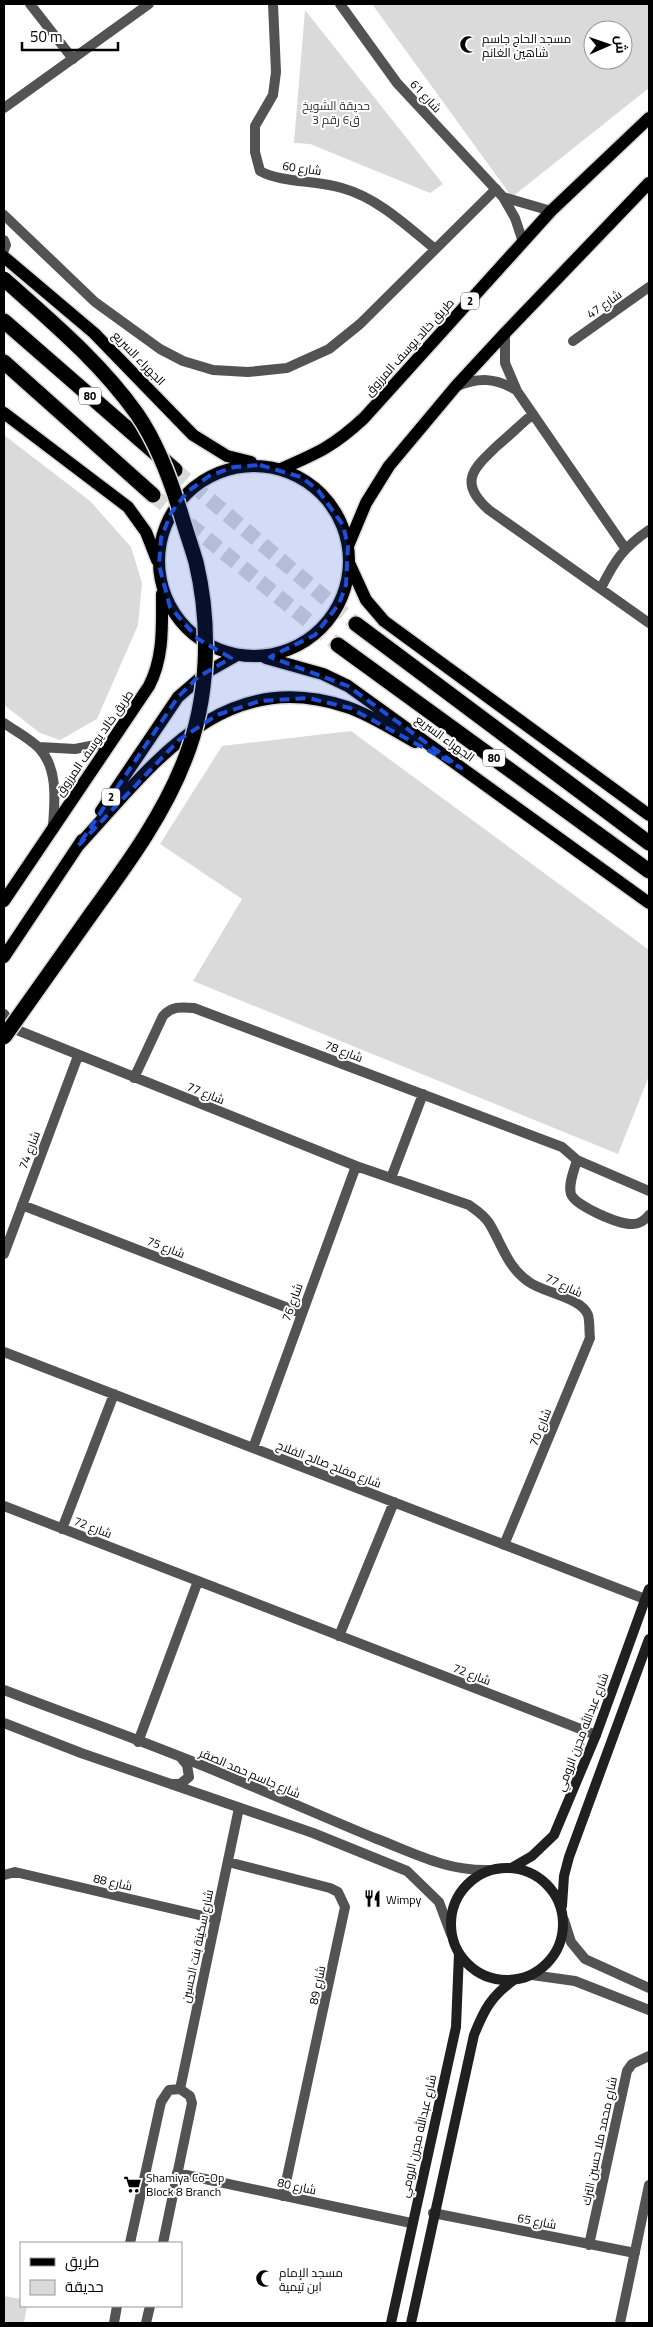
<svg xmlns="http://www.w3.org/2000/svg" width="653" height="2327" viewBox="0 0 653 2327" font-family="'Titillium Web',Cairo,sans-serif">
	<rect width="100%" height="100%" fill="#fff"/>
	<!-- green -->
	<path fill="#dadada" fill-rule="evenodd" d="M372 4H649V88L512 197ZM593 30H623V60H593Z
		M305 10 443 184 430 193 310 144 294 143Z
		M4 435 90 501 131 547 142 583 138 625 97 719 60 740 40 733 4 705Z
		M351 731 649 950V1076L618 1154 193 981 242 899 160 844 222 746Z
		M4 2296 21 2299V2306H27L24 2323H4Z"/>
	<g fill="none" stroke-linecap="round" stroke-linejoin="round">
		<!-- motorway-tunnel -->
		<path stroke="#d9d9d9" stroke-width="15" stroke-dasharray="15 8" stroke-linecap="butt" d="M175 470 356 624
			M153 495 338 645"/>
		<defs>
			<path id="primary" d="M4 257 94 333 193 435 227 456 251 462
				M4 413 128 507 146 532 157 560
				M159 561a95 95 0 1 1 190 0a95 95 0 1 1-190 0Z
				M281 469C318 453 334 446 364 418L551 211 649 118
				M348 546 366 503 389 466 456 386 505 333 649 183
				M350 565 366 600 384 621 649 815
				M266 658 323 674 348 686 649 903
				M101 811 178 697 207 672 237 655
				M78 846C153 765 221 665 347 707 371 715 393 730 415 742
				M4 901 149 686C164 657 162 626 162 594
				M4 957 82 840"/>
			<path id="motorway" d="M4 321 175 470
				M4 362 153 495
				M356 624 649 843
				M338 645 649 871"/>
		</defs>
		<!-- primary casing -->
		<use href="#primary" stroke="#dbdbdb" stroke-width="15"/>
		<!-- motorway casing -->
		<use href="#motorway" stroke="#dbdbdb" stroke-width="18"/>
		<!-- minor -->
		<path stroke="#535353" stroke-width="10" d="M30 4 73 59
			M273 4 276 72 273 95 255 126V152L260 171C281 183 317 180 342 188 378 198 407 226 435 249
			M4 215 95 302 160 349 183 361 213 370 248 372 287 368 329 349 360 324 496 189
			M505 333V363L517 391 625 548
			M573 341 649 287
			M457 386C479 377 496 378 516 390
			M533 414C521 424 510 435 498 445 474 468 457 482 489 510L649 623
			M601 588C615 560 623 548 649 530
			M4 1014 14 1028
			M7 1026 356 1166 469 1205C476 1210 484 1215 489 1223 502 1244 507 1267 529 1282 544 1293 581 1297 588 1315 590 1322 589 1331 590 1338L504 1545
			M134 1078 163 1016C172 1006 181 1007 194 1008L562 1147 577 1160 649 1191
			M577 1160C574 1171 568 1184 571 1194 575 1206 620 1225 633 1224 640 1224 645 1220 649 1215
			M391 1178 423 1094
			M22 1205 301 1313
			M4 1254 78 1056
			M4 1352 645 1599
			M253 1448 356 1166
			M4 1506 596 1735
			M62 1529 114 1394
			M339 1636 394 1502
			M138 1742 198 1581
			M228 1862 330 1888 338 1892 345 1907 283 2196
			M4 1875 15 1872 216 1919
			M180 2089 239 1808
			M177 2173 411 2223
			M433 2213 635 2253
			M130 2243 161 2102 169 2090 180 2089 190 2096 192 2103 163 2243
			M589 2245 627 2071 632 2064 649 2056
			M114 2323 117 2306
			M146 2323 150 2306
			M620 2323 649 2185"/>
		<!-- tertiary -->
		<path stroke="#535353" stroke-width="10" d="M340 4 397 83 503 197 515 218 523 242
			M4 108 149 4
			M503 197 551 211
			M4 240 6 245 4 250
			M4 723C15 731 29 738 39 748 58 768 55 800 53 825
			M39 747 75 749 111 742
			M4 1690C82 1720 161 1747 237 1780 284 1799 330 1820 377 1839 416 1854 447 1871 489 1870
			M4 1723 81 1753 313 1833 407 1871 439 1902 451 1934
			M172 1784H180L189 1777 187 1765 182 1759
			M564 1920 571 1942 585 1959 649 1988
			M532 1975 575 1981 649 2010"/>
		<!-- secondary -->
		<path stroke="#202020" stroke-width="10" d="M513 1867 532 1856 554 1835 596 1735 649 1589
			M451 1924a56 56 0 1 1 112 0a56 56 0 1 1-112 0Z
			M562 1906 564 1876 569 1857 649 1639
			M391 2323 456 2027 459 1953
			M411 2323 474 2035C484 2010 491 1996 514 1980"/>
		<!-- primary -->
		<use href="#primary" stroke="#000" stroke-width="12"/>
		<!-- motorway -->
		<use href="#motorway" stroke="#000" stroke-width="15"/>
		<defs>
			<path id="motorway-bridge" d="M4 279C51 321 100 362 137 414 157 443 170 478 180 511 185 528 191 545 196 562 211 625 209 699 185 759 164 814 128 863 94 910 64 952 34 995 4 1037"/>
		</defs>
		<!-- motorway-bridge casing -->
		<use href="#motorway-bridge" stroke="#dbdbdb" stroke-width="18" stroke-linecap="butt"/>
		<!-- motorway-bridge -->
		<use href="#motorway-bridge" stroke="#000" stroke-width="15"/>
	</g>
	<!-- marked area -->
	<path fill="#1d4ed8" fill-opacity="0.2" stroke="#1d4ed8" stroke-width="4" stroke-dasharray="10 6" stroke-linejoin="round" d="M260 465 301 477 318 490 343 525 348 546 346 585 339 604 315 635 270 657 348 686 461 768 350 708 308 698 260 701 217 715 179 740 78 846 178 697 198 677 231 658 198 639 170 607 159 565 161 538 171 513 187 492 209 476 234 467Z"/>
	<!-- icons -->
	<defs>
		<symbol id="mosque-bare" viewBox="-9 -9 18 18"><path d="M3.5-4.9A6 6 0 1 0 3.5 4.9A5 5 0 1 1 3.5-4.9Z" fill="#000" stroke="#fff" stroke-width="2.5" paint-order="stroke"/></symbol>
		<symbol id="restaurant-bare" viewBox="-9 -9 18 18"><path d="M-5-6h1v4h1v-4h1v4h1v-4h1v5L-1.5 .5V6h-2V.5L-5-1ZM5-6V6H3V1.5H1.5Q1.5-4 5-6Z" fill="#000" stroke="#fff" stroke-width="2.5" paint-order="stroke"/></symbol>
		<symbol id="supermarket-bare" viewBox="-9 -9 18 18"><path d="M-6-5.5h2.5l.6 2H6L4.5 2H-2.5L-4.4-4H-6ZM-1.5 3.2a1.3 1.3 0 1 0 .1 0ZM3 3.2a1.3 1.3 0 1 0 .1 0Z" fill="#000" stroke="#fff" stroke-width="2.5" paint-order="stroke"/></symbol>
	</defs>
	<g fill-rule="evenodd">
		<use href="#mosque-bare" x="456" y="32" width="25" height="25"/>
		<use href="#restaurant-bare" x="360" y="1886" width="25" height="25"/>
		<use href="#supermarket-bare" x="120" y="2172" width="25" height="25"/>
		<use href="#mosque-bare" x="252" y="2266" width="25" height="25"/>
	</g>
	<g text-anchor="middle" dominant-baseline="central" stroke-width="4" stroke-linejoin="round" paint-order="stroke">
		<!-- shield labels -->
		<g fill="#fff" stroke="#4c4c4c" stroke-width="1">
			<rect x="461" y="292.5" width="18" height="17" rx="4"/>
			<rect x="79" y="387.5" width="22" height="17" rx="4"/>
			<rect x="483" y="749.5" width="22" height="17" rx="4"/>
			<rect x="102" y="788.5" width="18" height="17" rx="4"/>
		</g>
		<g font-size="11" font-weight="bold" fill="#000">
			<text x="470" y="301">2</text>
			<text x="90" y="396">80</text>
			<text x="494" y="758">80</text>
			<text x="111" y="797">2</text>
		</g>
		<!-- poi labels -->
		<g font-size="12" fill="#000" stroke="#fff" text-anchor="start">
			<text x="482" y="38">مسجد الحاج جاسم<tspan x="482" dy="14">شاهين الغانم</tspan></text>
			<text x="386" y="1899">Wimpy</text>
			<text x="146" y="2177">Shamiya Co-Op<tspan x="146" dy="14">Block 8 Branch</tspan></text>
			<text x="279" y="2272">مسجد الإمام<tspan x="279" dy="14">ابن تيمية</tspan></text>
		</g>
		<!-- street labels -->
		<g font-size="12" fill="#000" stroke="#fff">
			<text transform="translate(426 96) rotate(47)">شارع 61</text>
			<text transform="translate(302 168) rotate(8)">شارع 60</text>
			<text transform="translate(604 304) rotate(-35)">شارع 47</text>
			<text transform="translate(409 347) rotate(-48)">طريق خالد يوسف المرزوق</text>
			<text transform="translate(139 358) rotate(46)">الجهراء السريع</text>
			<text transform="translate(445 738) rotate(36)">الجهراء السريع</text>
			<text transform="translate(94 743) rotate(-55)">طريق خالد يوسف المرزوق</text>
			<text transform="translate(344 1051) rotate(21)">شارع 78</text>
			<text transform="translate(206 1093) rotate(22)">شارع 77</text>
			<text transform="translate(29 1150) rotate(-69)">شارع 74</text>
			<text transform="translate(166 1247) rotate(21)">شارع 75</text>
			<text transform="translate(564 1285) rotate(25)">شارع 77</text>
			<text transform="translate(292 1302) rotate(-70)">شارع 76</text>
			<text transform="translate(540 1427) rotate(-68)">شارع 70</text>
			<text transform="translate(329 1464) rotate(21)">شارع مفلح صالح الفلاح</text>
			<text transform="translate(93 1527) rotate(21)">شارع 72</text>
			<text transform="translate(472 1674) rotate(21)">شارع 72</text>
			<text transform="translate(582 1732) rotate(-69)">شارع عبدالله مجرن الرومي</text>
			<text transform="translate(250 1773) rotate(23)">شارع جاسم حمد الصقر</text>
			<text transform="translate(113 1882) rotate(13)">شارع 88</text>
			<text transform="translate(197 1946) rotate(-78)">شارع سكينة بنت الحسين</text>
			<text transform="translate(317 1985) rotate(-78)">شارع 89</text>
			<text transform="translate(418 2136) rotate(-77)">شارع عبدالله مجرن الرومي</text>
			<text transform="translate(599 2141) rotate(-78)">شارع محمد ملا حسين الترك</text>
			<text transform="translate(297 2186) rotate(12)">شارع 80</text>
			<text transform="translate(537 2221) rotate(11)">شارع 65</text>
		</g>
		<!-- park labels -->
		<g font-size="12" fill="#313131" stroke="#fff">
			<text x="336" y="105">حديقة الشويخ<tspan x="336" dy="14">ق6 رقم 3</tspan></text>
		</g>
	</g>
	<!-- border -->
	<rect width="653" height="2327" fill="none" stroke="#000000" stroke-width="10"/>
	<!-- legend -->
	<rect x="20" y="2242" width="162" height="65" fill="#ffffff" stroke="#999999"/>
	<rect x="30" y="2258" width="25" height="8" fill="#000000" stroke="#999999"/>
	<text x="65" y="2267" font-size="15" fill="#000000">طريق</text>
	<rect x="30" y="2280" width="25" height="15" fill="#dadada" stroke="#999999"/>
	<text x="65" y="2292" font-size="15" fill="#000000">حديقة</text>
	<!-- north arrow -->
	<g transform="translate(608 45) rotate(88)"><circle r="24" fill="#ffffff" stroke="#999999"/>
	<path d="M0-4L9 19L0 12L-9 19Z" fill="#000000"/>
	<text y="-8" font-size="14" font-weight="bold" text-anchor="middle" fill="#000000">ش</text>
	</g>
	<!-- scale -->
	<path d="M22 42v8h96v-8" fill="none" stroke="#000000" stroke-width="2.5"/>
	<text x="30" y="42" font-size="15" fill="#000000" stroke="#ffffff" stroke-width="4" paint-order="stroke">50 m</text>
</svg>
